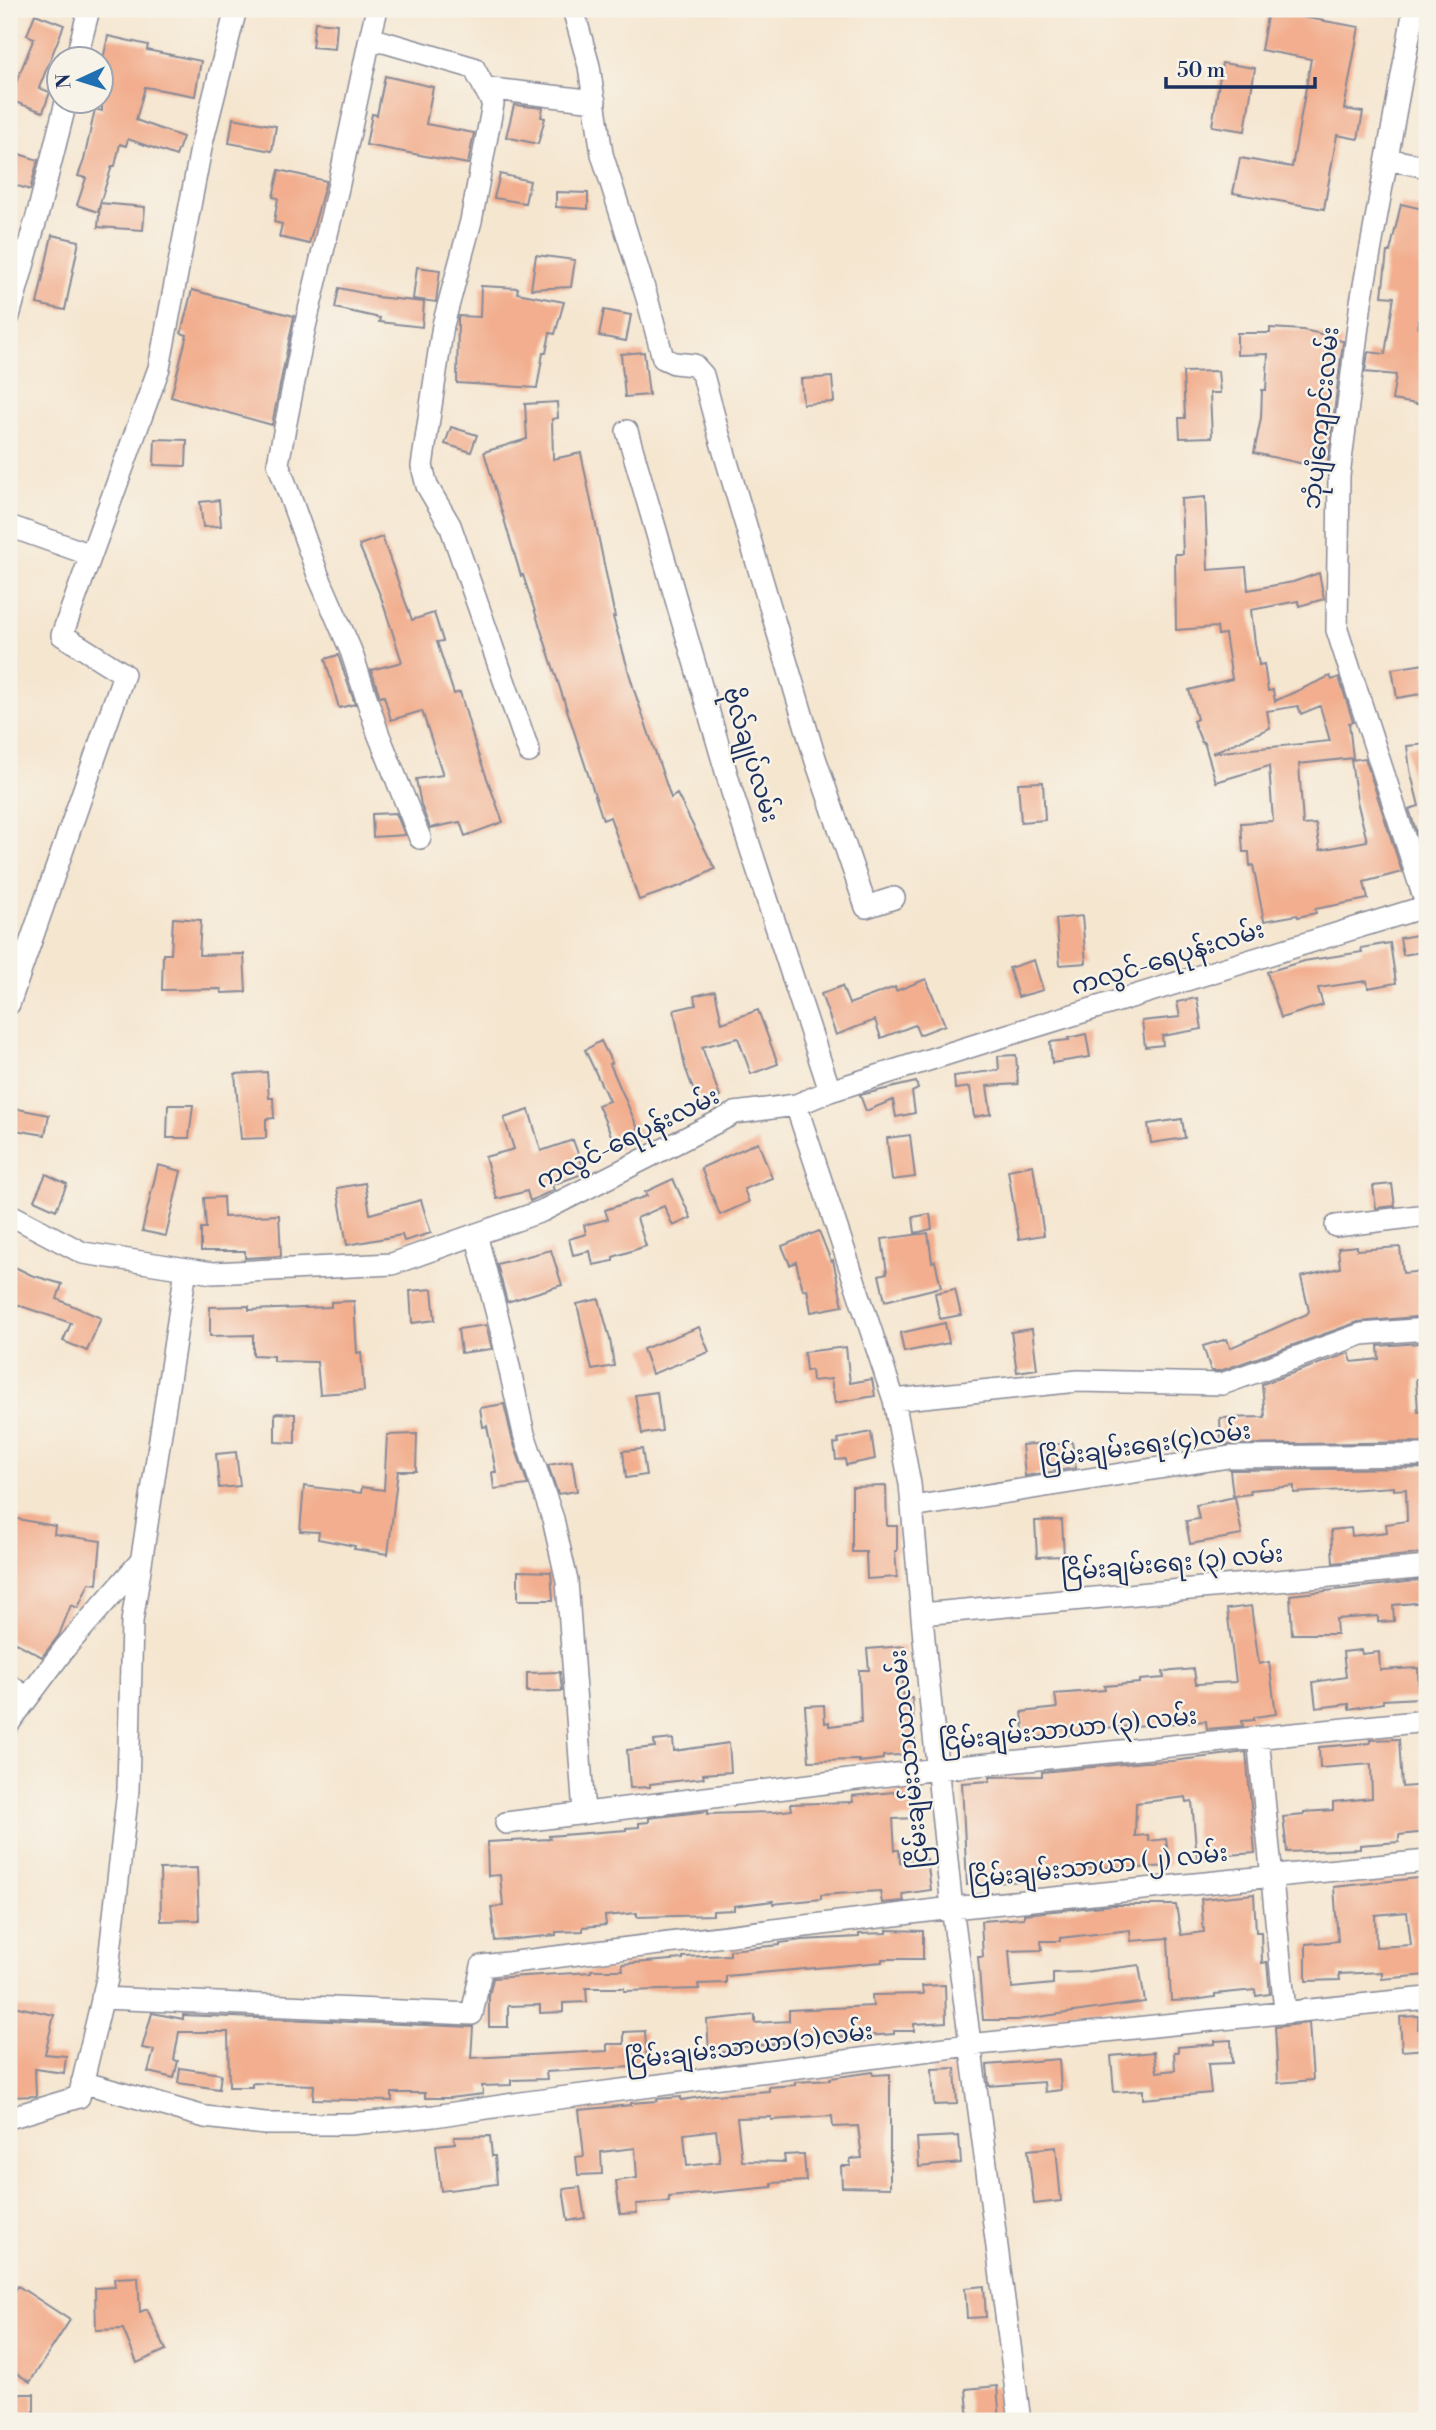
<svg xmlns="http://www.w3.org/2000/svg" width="1436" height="2430" viewBox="0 0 1436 2430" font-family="'Libre Bodoni','Noto Sans Myanmar',serif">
	<rect width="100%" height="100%" fill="#f7f3e8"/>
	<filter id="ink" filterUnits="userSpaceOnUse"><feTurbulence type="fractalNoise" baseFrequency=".0143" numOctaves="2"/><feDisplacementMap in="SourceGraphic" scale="14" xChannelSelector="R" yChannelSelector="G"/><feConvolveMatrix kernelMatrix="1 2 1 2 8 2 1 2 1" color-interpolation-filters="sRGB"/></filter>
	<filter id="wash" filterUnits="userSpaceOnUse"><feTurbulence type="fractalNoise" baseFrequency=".00686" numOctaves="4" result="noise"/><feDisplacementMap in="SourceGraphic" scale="28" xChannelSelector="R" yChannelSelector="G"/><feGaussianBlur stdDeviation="1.57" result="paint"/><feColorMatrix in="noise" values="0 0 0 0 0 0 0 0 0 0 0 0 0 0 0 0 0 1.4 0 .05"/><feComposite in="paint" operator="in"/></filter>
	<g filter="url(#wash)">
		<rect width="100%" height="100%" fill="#f5e6d0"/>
		<g id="blocks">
			<!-- building -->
			<path fill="#f2ae8e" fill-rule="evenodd" d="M1268 11 1359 27 1344 109 1363 112 1358 139 1337 135 1324 209 1233 193 1240 158 1292 167 1311 59 1261 50Z
				M35 14 64 25 39 88 50 92 43 112 9 100 34 38 27 35Z
				M315 22 337 24 335 49 312 47Z
				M108 36 148 45 147 50 201 61 195 96 145 87 136 120 183 137 176 156 128 139 126 146 120 144 115 166H112L100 203 145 207 143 230 98 227 100 204 98 212 77 205 86 178 78 176 84 160 95 109 102 111V64Z
				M1222 63 1255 68 1245 131 1212 126Z
				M385 76 433 87 426 124 474 133 468 164 366 145 372 114 377 115Z
				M514 105 543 108 541 117 545 118 538 144 506 137Z
				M233 118 276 126 272 151 229 143Z
				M9 151 38 160 30 190 9 183Z
				M279 170 326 181 309 244 279 237 282 224 274 222 278 198 273 197Z
				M500 174 530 181 525 203 494 198Z
				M556 192 588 193V209L556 207Z
				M1401 204 1427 210V249L1418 328 1425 329 1420 357H1425L1423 382 1427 383 1423 405 1392 400 1396 375 1365 372 1368 352 1385 354 1394 297 1382 296 1387 252H1390Z
				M52 235 79 241 65 310 37 304Z
				M536 255 575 260 571 287 531 289Z
				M417 267 440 270 436 302 413 299Z
				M481 286 518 288 517 293 564 302 555 334 550 333 546 353H543L537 388 457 383 458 319 459 316 480 317Z
				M339 288 377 296V297L424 302 422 327 379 322 380 318 335 308Z
				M192 290 294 316 272 425 171 397 187 335 181 333Z
				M604 310 631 315 626 341 599 336Z
				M1270 328 1303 330 1331 336V339L1343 341 1327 469 1254 453 1261 418 1262 390H1266L1268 354 1237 355V333H1270Z
				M644 352 649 395 625 397 621 354Z
				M1218 371 1220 393H1210L1212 437 1180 438 1179 418H1185L1183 372Z
				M832 377 834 402 803 404 801 379Z
				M557 402 558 418 552 419 553 459 581 453 615 617H613L634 690 671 798 677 794 715 869 683 885 639 900 610 817 603 820 523 575 521 576 484 452 527 439 525 404Z
				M451 427 477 435 471 452 445 444Z
				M155 439 187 440 186 466 154 465Z
				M1205 497 1208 570 1246 567 1248 590 1293 582 1319 573 1324 599 1299 606 1298 601 1251 610 1255 643 1259 665 1264 664 1268 691 1273 690 1275 701 1330 676 1332 680 1339 677 1353 722 1349 723 1353 758 1299 764 1303 825 1316 824 1320 850 1367 841 1357 801 1351 760 1365 758 1402 872 1364 882 1368 899 1315 909 1316 913 1298 917 1297 915 1264 921 1253 865 1250 866 1249 852H1243L1241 823 1273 821 1269 766 1216 782 1204 742 1202 743 1193 721 1197 719 1189 690 1232 679 1225 634 1218 635 1217 627 1176 630 1175 554H1183L1181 499ZM1298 706 1301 714 1320 706 1330 741 1212 753 1270 728 1267 711Z
				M219 500 221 526 203 527 200 502Z
				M382 537 412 620 434 613 443 641 437 642 454 694 460 692 477 751 503 822 465 836 460 822 430 828 421 805 416 779 443 775 422 711 391 720 384 696 380 697 371 670 402 662 381 597 359 545Z
				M338 655 355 704 339 708 325 659Z
				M1425 664 1427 693 1397 698 1392 669Z
				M1427 744V865L1409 809 1419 806 1410 770 1407 746Z
				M1043 782 1045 820 1021 822 1018 783Z
				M396 813 405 835 373 837 372 814Z
				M1082 916 1086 963 1060 965 1056 919Z
				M173 918 201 920 199 955 244 954 246 992 222 993 221 989 162 990 163 954H171Z
				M1427 933V951L1403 955 1400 938Z
				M1390 943 1396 983 1368 988 1367 981 1318 988 1323 1005 1281 1018 1267 972 1304 961 1362 952 1361 948Z
				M1034 960 1043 990 1018 997 1009 968Z
				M926 979 945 1025 919 1035 915 1025 881 1038 875 1020 836 1035 821 994 842 986 849 1004 895 987 896 991Z
				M715 991 722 1023 758 1010 778 1064 751 1074 738 1038 702 1047 720 1097 699 1105 685 1067 674 1010 696 1005 694 996Z
				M1197 998 1202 1029 1162 1036 1163 1045 1145 1047 1142 1021 1180 1017 1177 1002Z
				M1086 1034 1090 1057 1052 1063 1050 1042 1069 1040 1068 1038Z
				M601 1041 612 1063 610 1064 642 1138 617 1149 598 1105 609 1101 585 1050Z
				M1016 1055 1018 1084 987 1086 991 1114 974 1117 970 1087 955 1089 954 1076 999 1070 998 1056Z
				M267 1072 269 1098H273L274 1118 266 1119V1138L241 1139 235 1074Z
				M916 1082 918 1089 912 1092 915 1113 896 1117 893 1100 866 1111 860 1095Z
				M168 1105H193L189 1138H167Z
				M13 1108 49 1115 45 1135 9 1129Z
				M529 1110 541 1151 573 1140 585 1173 552 1185 554 1190 530 1201 527 1191 497 1199 485 1157 514 1149 504 1118Z
				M1182 1119 1185 1138 1151 1143 1148 1124Z
				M910 1135 915 1177 892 1180 887 1138Z
				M758 1142 772 1178 744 1189 749 1202 720 1215 701 1168Z
				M158 1165 181 1171 166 1236 142 1231Z
				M1033 1165 1044 1235 1019 1239 1008 1170Z
				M46 1174 67 1184 56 1210 34 1200Z
				M673 1179 691 1218 673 1226 664 1206 637 1218 646 1246 613 1257V1261L593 1265 590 1251 573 1255 569 1239 586 1234 584 1225 608 1219 605 1210 647 1196 645 1192Z
				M365 1183 370 1214 421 1200 431 1233 404 1241 402 1235 347 1245 337 1188Z
				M1392 1184 1395 1206 1376 1208 1373 1186Z
				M223 1197 224 1217 279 1215 281 1256 245 1258V1251H201V1228H206L204 1198Z
				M930 1214 932 1229 915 1233 913 1217Z
				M819 1231 831 1261 833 1260 843 1306 811 1312 807 1289 803 1290 796 1262 790 1265 782 1246Z
				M928 1233 932 1262 935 1261 941 1287 885 1301 879 1275 887 1273 882 1239Z
				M1357 1246V1250L1400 1247 1403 1273 1427 1271V1316L1358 1322 1220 1371H1211L1203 1346 1227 1339 1230 1348 1307 1314 1309 1311 1301 1277 1340 1268 1338 1248Z
				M551 1250 562 1285 507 1302 497 1264Z
				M9 1264 31 1275 62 1284 57 1299 101 1318 87 1351 63 1341 71 1323 9 1302Z
				M432 1289 435 1320 412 1323 410 1291Z
				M955 1289 961 1315 940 1319 935 1293Z
				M599 1299 610 1339 614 1366 592 1370 577 1304Z
				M354 1301 357 1353 361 1352 364 1391 320 1394 317 1362 273 1361V1356L253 1355V1335L210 1336V1307L249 1306V1310L331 1307V1302Z
				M945 1323 949 1343 904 1352 900 1333Z
				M486 1325 492 1349 461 1353 458 1329Z
				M699 1327 709 1352 652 1374 643 1349Z
				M1032 1329 1037 1369 1017 1372 1011 1332Z
				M1420 1343 1421 1379H1416L1418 1412 1427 1411V1442L1221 1445 1220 1418 1265 1417 1262 1384 1349 1353 1352 1362 1379 1359 1378 1346Z
				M846 1347 850 1383 872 1379 875 1396 835 1403 831 1379 812 1381 811 1370 806 1371 804 1352Z
				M657 1392 662 1431 642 1434 635 1395Z
				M504 1404 512 1438 528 1485 494 1489 492 1472H496L487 1426 483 1427 480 1408Z
				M275 1413 295 1414V1443L275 1442Z
				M871 1432 875 1459 846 1465 845 1459 836 1460 834 1444 839 1443 838 1439Z
				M417 1434 416 1471H398L388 1554 354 1549 355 1546 318 1539 319 1532 300 1531 304 1486 361 1493 362 1487 384 1490 387 1435Z
				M1072 1442 1076 1468 1025 1476 1022 1445 1046 1443 1047 1446Z
				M642 1449 646 1475 626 1478 623 1451Z
				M236 1452 240 1486 219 1488 216 1454Z
				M572 1461 577 1491 558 1494 548 1465Z
				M1427 1468V1553L1333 1563 1331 1530 1351 1528 1352 1536 1387 1532 1386 1524 1407 1521 1406 1489 1394 1490V1487L1294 1493V1486L1250 1490 1251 1494 1233 1496 1230 1470Z
				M886 1486 887 1526H897V1551H895L897 1577 867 1579 866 1552H852V1487Z
				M1235 1497 1242 1535 1190 1544 1186 1521 1199 1519 1196 1505Z
				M12 1518 55 1526 54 1534 101 1541 97 1584 89 1583 78 1608 71 1605 59 1635 42 1657 9 1639V1533Z
				M1062 1520 1064 1556 1037 1557 1035 1521Z
				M518 1571 551 1572 553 1600H518Z
				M1424 1580 1426 1602 1393 1605 1394 1621 1378 1622V1616L1336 1619 1337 1634H1292L1290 1595Z
				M1251 1606 1259 1664 1269 1662 1276 1714 1254 1717V1720L1242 1721 1243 1726 1207 1729 1206 1721 1104 1728V1732L1025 1738 1022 1712 1057 1708 1055 1694 1105 1690 1104 1686 1140 1683V1680L1164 1678 1163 1672 1194 1669 1196 1684 1236 1682 1227 1609Z
				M904 1646 905 1664H902L904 1699 912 1698 916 1754 883 1756V1759L859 1762V1760L809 1761 805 1706 824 1705 825 1723 829 1722V1726L861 1722 859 1670H869L867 1649Z
				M1361 1650 1362 1654 1379 1652 1380 1670 1418 1668 1419 1698 1383 1700V1703L1349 1709V1704L1316 1708 1313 1682 1346 1677 1343 1652Z
				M560 1672 562 1691 527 1692V1673Z
				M673 1739 674 1751 729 1743 731 1772 703 1774 704 1778 650 1784V1787L630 1788 627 1750 655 1747 654 1741Z
				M1399 1739 1402 1787 1427 1785V1832L1399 1835V1842L1360 1845V1849L1287 1852 1283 1817 1304 1815V1812L1333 1810V1802L1372 1798 1371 1764 1320 1768 1319 1747 1370 1743V1740Z
				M1246 1752 1255 1853 1214 1856V1858L1197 1859 1192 1801 1187 1802 1186 1797 1136 1803 1135 1836 1148 1835 1149 1841 1166 1839 1170 1866 1118 1869V1867L1078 1869V1866L1035 1869V1880L967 1885 962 1783 990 1781V1777L1042 1776V1772L1144 1762 1172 1761Z
				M915 1790 917 1818 893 1819 895 1850H899L900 1863 927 1859 931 1890 902 1894 904 1901 882 1903 880 1891 821 1895V1899L773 1904V1901L734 1906V1910L713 1911V1915L637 1917V1913L605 1916 606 1925 583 1927V1931L556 1932V1935L495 1941 491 1907 503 1906 500 1875 488 1876 487 1842 550 1839 549 1836 626 1830V1828L639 1827V1823L649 1822V1818L708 1811V1814L775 1812 792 1810 791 1804 853 1802 852 1796Z
				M197 1868 199 1920 161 1921 160 1869Z
				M1427 1877V1975L1382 1979V1972L1339 1974 1340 1980 1306 1981V1944L1338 1941 1334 1887ZM1407 1912 1411 1945 1376 1947 1375 1915Z
				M1254 1894 1256 1932H1261L1262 1963 1267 1962 1270 1994 1256 1996 1255 1990 1215 1994V1997L1194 2000 1171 2001 1168 1938 1131 1941 1130 1930 1060 1938V1941H1041L1042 1950 1009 1951 1012 1988 1053 1984V1973L1084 1972 1139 1965 1145 2002 1017 2020H983L978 1957H983L981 1921 1024 1918V1914L1113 1905H1176L1181 1935 1204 1932 1201 1899Z
				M887 1930 923 1931V1959H882V1962L726 1976V1983L698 1984 699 1989 624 1991V1988H586L587 2002 563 2003V2012L540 2013V2005L508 2006V2027H489V1996L493 1978 591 1972V1970H623L622 1964 683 1959V1957L730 1955V1950L780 1945V1943L802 1940 859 1937V1934L887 1933Z
				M945 1985 946 2022 914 2024V2031H894V2034L866 2036V2041H844V2036L782 2037 783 2043 734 2048V2051L709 2053 707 2020 755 2015V2023L789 2021V2010L873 2006 872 1995 923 1994 922 1986Z
				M9 2005 54 2015 45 2054 66 2056 64 2073 35 2069 36 2096 9 2097Z
				M152 2013 183 2019V2015L473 2027 471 2058 607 2051V2044H624V2032L645 2031 647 2066 546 2072 547 2079 511 2080V2085L482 2086 483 2094 449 2098H425V2093H392V2101L313 2099 314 2085 252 2083V2087H229L228 2032H179L174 2060 178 2061 174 2078 148 2072 154 2050 142 2048Z
				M1418 2016V2029L1427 2028V2049L1402 2051 1400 2017Z
				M1309 2023 1313 2080 1278 2083 1275 2027Z
				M1231 2040 1232 2063 1208 2064 1211 2093 1143 2099V2090L1114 2092 1111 2056 1154 2052 1157 2072 1175 2070 1174 2052H1178V2047L1215 2044V2041Z
				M1059 2059 1061 2090 1045 2092 1044 2082 989 2086 987 2065Z
				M180 2068 221 2074 219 2089 178 2083Z
				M955 2068 957 2104 934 2105 932 2069Z
				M872 2072 873 2075 890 2074V2188L842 2187 841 2166H851L850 2159 862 2158 858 2126 833 2127 832 2116 771 2120V2117L737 2118 742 2161 785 2162 784 2155 804 2154 806 2181 772 2183V2187L669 2197V2202L636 2204 637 2213 620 2214 616 2181 637 2178 635 2148 601 2152 602 2174 578 2175 576 2157 584 2156 579 2110 631 2105V2103L657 2101V2099L681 2097V2100L714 2095 769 2091V2087L795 2085V2082L830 2080V2078ZM716 2130 720 2162 687 2166 684 2134Z
				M490 2136 492 2156H495L497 2184 441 2191 436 2145 455 2143 454 2137Z
				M959 2136 961 2163 919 2167 917 2138Z
				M1056 2147 1061 2201 1034 2204 1028 2150Z
				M580 2187 585 2218 568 2221 563 2189Z
				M138 2277 140 2312 147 2309 166 2350 137 2363 123 2329 96 2330 95 2288 115 2287 114 2278Z
				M18 2286 70 2320 30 2382 9 2368V2300Z
				M984 2286 986 2317 967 2318 965 2288Z
				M997 2386 1000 2421H969L966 2389Z
				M9 2394H34V2421H9Z"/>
		</g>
	</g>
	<g filter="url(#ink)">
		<use href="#blocks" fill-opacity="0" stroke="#888a97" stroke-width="2"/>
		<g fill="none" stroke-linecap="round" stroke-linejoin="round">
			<defs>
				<path id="minor" d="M377 9 370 38 474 68 493 104 471 221 443 325 422 466 427 486 450 525 529 752
					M573 9 589 66 602 154 647 298 663 358 674 363 694 365 703 375 719 435 815 758 866 907 894 898
					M1414 9 1361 302 1339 476 1337 630 1427 907
					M370 38 338 188 304 331 278 463 318 575 351 651 378 733 420 838
					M76 60 89 9
					M484 88 595 101
					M1387 159 1427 167
					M9 316 39 209 66 102
					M627 431 732 792 830 1091
					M9 526 91 555
					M9 1004 124 674 62 635 159 368 202 143 236 9
					M796 1105 894 1400 910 1484 924 1639 951 1899 1020 2421
					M9 1214 83 1253 213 1273 392 1264 542 1211 735 1113 796 1105 830 1091 1001 1037 1427 906
					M1336 1226 1427 1215
					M476 1234 501 1330 524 1434 553 1519 567 1581 584 1813
					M894 1400 1078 1381 1222 1384 1362 1334 1427 1329
					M912 1507 1229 1457 1427 1455
					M922 1614 1427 1567
					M9 1685 27 1698
					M9 1723 65 1648 141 1561
					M1258 1737 1285 2011
					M506 1823 937 1769 1427 1721
					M102 1998 472 2014 482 1966 952 1908 1427 1861
					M82 2082 205 2117 265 2124H350L434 2116 528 2102 969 2045 1427 1998
					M9 2118 79 2097 107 1979 128 1790 132 1622 186 1269"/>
			</defs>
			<!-- minor casing -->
			<use href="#minor" stroke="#888a97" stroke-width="24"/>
			<!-- minor -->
			<use href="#minor" stroke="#fff" stroke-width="21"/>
		</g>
	</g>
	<g text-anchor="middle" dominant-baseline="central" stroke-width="5" stroke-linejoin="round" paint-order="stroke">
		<!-- street labels -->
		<g font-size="24" fill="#1b2f5e" stroke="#f7f3e8">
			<text transform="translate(1322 418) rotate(-84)">ဘုံပျံကျောင်းလမ်း</text>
			<text transform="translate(750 755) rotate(73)">ဗိုလ်ချုပ်လမ်း</text>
			<text transform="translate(1168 959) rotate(-17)">ကလွင်-ရေပုန်းလမ်း</text>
			<text transform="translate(628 1139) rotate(-26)">ကလွင်-ရေပုန်းလမ်း</text>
			<text transform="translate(1145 1446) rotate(-8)">ငြိမ်းချမ်းရေး(၄)လမ်း</text>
			<text transform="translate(1172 1564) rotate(-5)">ငြိမ်းချမ်းရေး (၃) လမ်း</text>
			<text transform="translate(1068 1730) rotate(-6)">ငြိမ်းချမ်းသာယာ (၃) လမ်း</text>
			<text transform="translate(910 1759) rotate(-96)">ငြိမ်းချမ်းသာယာလမ်း</text>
			<text transform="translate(1098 1867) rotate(-6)">ငြိမ်းချမ်းသာယာ (၂) လမ်း</text>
			<text transform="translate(749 2047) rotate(-7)">ငြိမ်းချမ်းသာယာ(၁)လမ်း</text>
		</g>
	</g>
	<!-- margin -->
	<rect width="1436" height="2430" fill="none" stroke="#f7f3e8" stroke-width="35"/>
	<!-- north arrow -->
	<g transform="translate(80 80) rotate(266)"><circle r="33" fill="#f7f3e8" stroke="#9fa5b1" stroke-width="2"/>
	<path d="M0-5L12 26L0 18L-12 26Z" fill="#1f6fb2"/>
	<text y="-10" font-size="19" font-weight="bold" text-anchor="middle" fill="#1b2f5e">N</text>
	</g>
	<!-- scale -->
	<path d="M1166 77v10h149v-10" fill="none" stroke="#1b2f5e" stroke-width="3.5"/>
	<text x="1177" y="77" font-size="21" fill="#1b2f5e" stroke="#f7f3e8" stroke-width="5" paint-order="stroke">50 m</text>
</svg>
